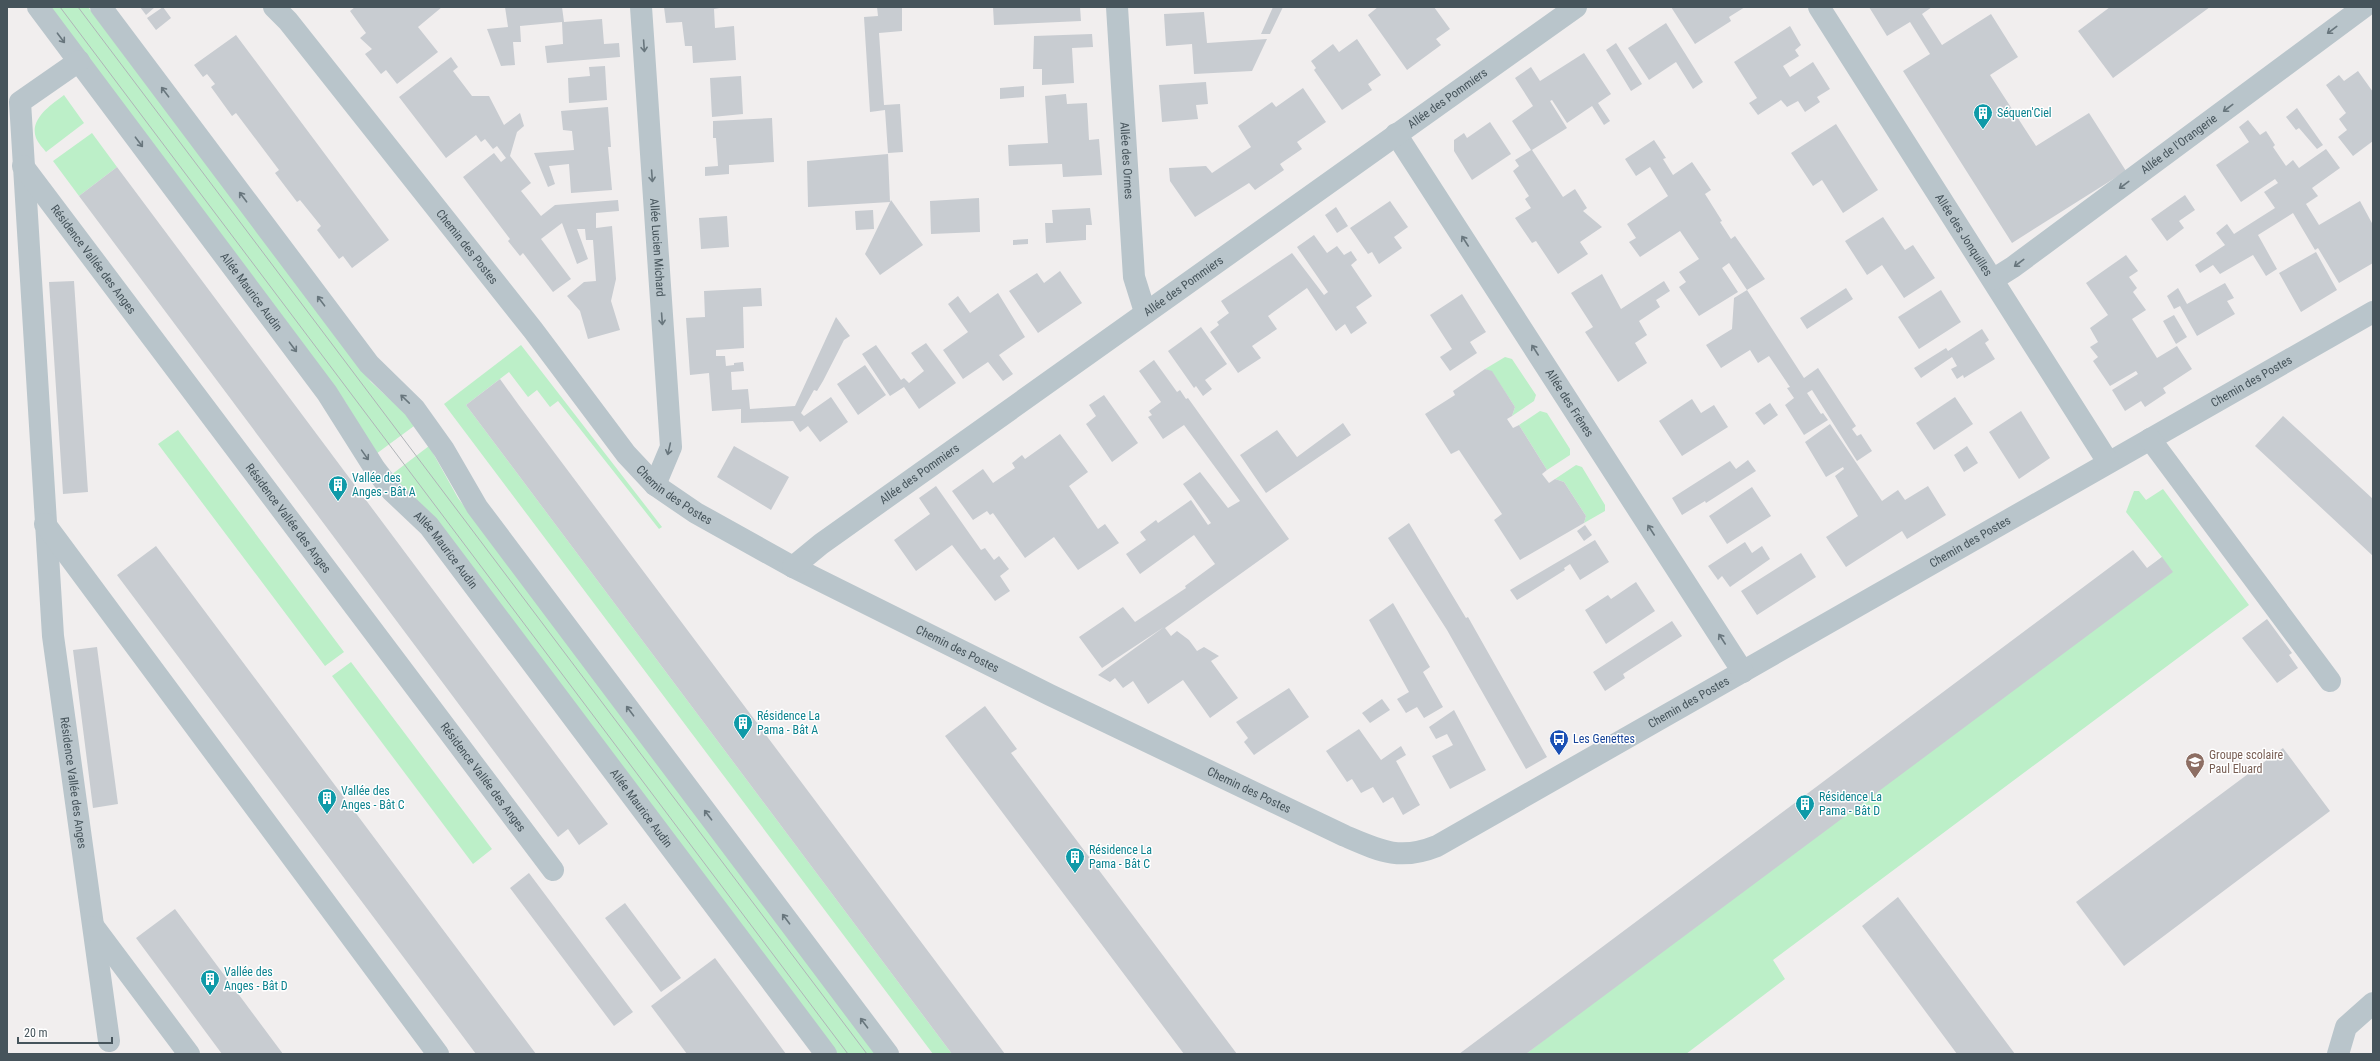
<svg xmlns="http://www.w3.org/2000/svg" width="2380" height="1061" viewBox="0 0 2380 1061" font-family="'Roboto Condensed',sans-serif">
	<rect width="100%" height="100%" fill="#f1eeee"/>
	<!-- green -->
	<path fill="#bcefc8" d="M49 7H88L371 382 407 415 414 426 376 454 346 403Z
		M64 95 84 123 46 152C43 148 38 143 36 138 29 119 51 105 64 95Z
		M92 133 117 167 79 196 53 161Z
		M521 345 662 527 659 529 558 401 550 407 537 390 528 397 509 372 466 405 952 1054H933L444 404Z
		M1505 357 1512 359 1536 395 1534 401 1512 416 1515 407 1492 372 1485 369Z
		M1540 411 1547 413 1570 449V455L1547 470 1519 425Z
		M178 430 344 652 325 666 158 444Z
		M429 446 458 498 877 1054H837L433 516 391 475Z
		M1576 465 1582 467 1605 505V511L1584 523 1586 516 1564 482 1555 479Z
		M2163 489 2249 605 1773 960 1785 979 1686 1054H1526L2162 557 2126 512 2134 491H2139L2146 500Z
		M351 662 492 849 473 864 332 676Z"/>
	<!-- building -->
	<path fill="#c8ccd1" d="M140 7H155L146 15Z
		M163 7 171 18 156 30 147 18Z
		M355 7H442L418 27 438 52 397 84 386 70 381 74 365 54 372 49 360 38 366 33 350 11Z
		M505 7H562L564 22 602 19 604 44 619 43 620 57 547 63 545 46 563 44 562 22 520 26 521 42H513L515 65 501 66 487 29 508 27Z
		M664 7H725L714 9 715 28 734 26 736 60 693 63 692 46H685L682 22 666 23Z
		M877 7H902V31L879 33 884 105 900 104 903 152 888 153 885 110 870 112 864 17 878 16Z
		M993 7H1080L1081 21 994 25Z
		M1273 7H1283L1270 34H1261Z
		M1378 7H1434L1450 29 1436 39 1441 45 1407 70 1368 15Z
		M1671 7H1745L1729 17 1731 21 1695 44Z
		M1869 7H1932L1922 14 1942 45 1991 14 2018 57 1990 75 2036 146 2089 113 2126 171 2012 243 1903 71 1930 54 1910 22 1887 36Z
		M2110 7H2210L2113 78 2078 31Z
		M1204 12 1207 43 1267 39 1252 71 1194 74 1192 44 1166 46 1164 14Z
		M1666 23 1703 82 1693 89 1676 62 1649 80 1628 48Z
		M1790 26 1801 45 1795 50 1799 56 1783 66 1790 77 1813 62 1830 89 1817 97 1820 102 1805 112 1798 101 1787 107 1781 100 1758 115 1749 103 1757 98 1734 62Z
		M1092 34 1093 47 1072 48 1074 83 1042 85V69H1033L1034 36Z
		M236 35 389 240 352 268 343 256 339 259 317 230 321 226 300 200 297 202 275 173 279 170 236 113 232 116 211 87 215 84 207 74 203 77 194 65Z
		M1357 39 1381 75 1368 84 1372 90 1342 110 1314 70 1316 68 1311 61 1333 44 1339 52Z
		M1616 43 1642 84 1631 91 1606 50Z
		M1584 53 1611 94 1598 103 1610 121 1604 125 1592 106 1567 123 1552 100 1550 101 1567 128 1532 150 1563 197 1575 189 1587 208 1583 211 1602 227 1580 242 1588 254 1558 274 1536 241 1532 243 1515 218 1531 208 1525 199 1529 196 1513 171 1519 166 1515 160 1531 150 1512 121 1533 106 1515 78 1531 67 1540 81Z
		M451 57 458 67 453 71 472 96H489L504 125 520 113 524 126 517 132 510 156 531 183 521 191 541 216 555 205 618 200 619 211 596 213V228L612 226 616 279 611 301 620 330 588 339 580 311 567 296 584 282 596 281 593 240H586L585 229H577L588 259 577 264 562 223 541 239 571 279 553 292 523 253 520 256 508 241 510 239 463 177 494 153 501 162 506 158 497 146 493 149 485 139 481 142 476 135 446 158 399 97Z
		M605 66 607 100 569 103 568 78 590 76 589 67Z
		M2358 71 2373 92V141L2353 156 2338 137 2347 130 2339 119 2346 113 2326 85 2339 75 2344 81Z
		M741 76 743 114 712 117 710 78Z
		M1206 82 1208 104 1196 105 1198 119 1162 122 1159 85Z
		M1024 86V97L1000 99V88Z
		M1303 88 1326 122 1297 142 1302 149 1280 164 1284 170 1255 190 1249 183 1195 217 1170 181 1169 168 1206 166 1212 173 1251 147 1238 126 1272 102 1276 107Z
		M1066 94 1067 104 1087 103 1089 140 1099 139 1102 175 1063 177 1062 164 1009 166 1008 145 1048 143 1045 96Z
		M608 107 611 147H608L612 190 571 193 569 164 549 166 555 184 548 187 534 153 574 150 572 131 563 130 561 111Z
		M2297 108 2323 145 2317 149 2299 128 2296 130 2286 117Z
		M772 118 774 162 729 165V174L705 176V167L718 166 716 138H713V121Z
		M2248 120 2260 135 2266 131 2275 145 2273 147 2286 166 2293 160 2299 168 2326 149 2340 168 2312 188 2318 196 2306 204 2319 225 2360 201 2373 225V263L2339 283 2318 248 2315 250 2293 213 2258 235 2277 269 2266 276 2253 255 2220 274 2213 265 2200 273 2195 265 2225 245 2216 233 2227 224 2234 234 2275 208 2264 192 2278 183 2275 179 2241 202 2216 165 2249 142 2239 127Z
		M1490 122 1511 154 1472 180 1454 151V140L1464 133 1467 138Z
		M1836 124 1878 190 1843 213 1822 180 1813 186 1791 153Z
		M1654 140 1666 158 1663 159 1673 175 1692 162 1711 190 1705 194 1722 221 1720 222 1731 239 1735 236 1765 279 1747 290 1729 263 1722 268 1738 292 1699 316 1679 287 1686 282 1679 272 1699 259 1680 231 1640 257 1629 242 1636 238 1627 224 1668 196 1650 167 1636 176 1625 159Z
		M888 154 890 202 808 207 807 161Z
		M117 167 608 824 579 845 568 829 558 837 79 196Z
		M2185 195 2195 210 2179 221 2184 228 2167 241 2151 219Z
		M979 198 980 232 931 234 930 201Z
		M891 200 923 245 880 275 865 254Z
		M1390 201 1408 227 1394 237 1402 248 1379 264 1372 252 1368 254 1350 228Z
		M1336 207 1348 226 1337 233 1325 215Z
		M1090 208 1092 225H1086V240L1046 243 1045 223H1053L1052 210Z
		M873 210 874 229 856 230 855 211Z
		M727 216 729 247 701 249 699 218Z
		M1883 217 1905 250 1913 245 1935 278 1904 298 1882 265 1867 275 1845 241Z
		M1314 235 1327 253 1337 246 1344 255 1351 251 1357 260 1351 265 1372 296 1356 307 1367 323 1351 334 1345 324 1336 331 1307 288 1268 316 1277 329 1252 346 1261 358 1238 373 1210 332 1219 325 1217 322 1229 313 1221 301 1292 253 1324 295 1328 292 1297 247Z
		M1028 239V244L1013 245V240Z
		M2316 252 2337 290 2301 312 2279 273Z
		M2126 255 2138 271 2129 277 2137 288 2133 292 2146 310 2132 319 2157 358 2177 346 2192 369 2163 388 2166 393 2145 407 2141 401 2125 411 2112 390 2138 374 2136 371 2110 386 2093 361 2098 357 2090 347 2098 342 2090 328 2108 315 2086 283Z
		M1060 271 1082 303 1038 333 1009 291 1037 273 1044 283Z
		M1602 274 1621 309 1664 281 1670 291 1656 300 1660 307 1639 321 1647 335 1635 343 1647 363 1618 382 1585 332 1593 327 1571 293Z
		M74 281 88 492 63 494 49 282Z
		M2225 283 2234 298 2227 301 2235 314 2197 336 2180 306 2174 309 2167 296 2178 288 2187 304Z
		M761 288 762 306 743 307 744 348 716 350V356H725L726 366 734 365V363L743 362 744 371 731 372 732 390 748 389 750 409 795 406 836 317 850 336 844 340 823 381 817 391 814 390 801 413 804 416 831 397 848 422 820 442 808 426 800 432 793 421 741 423V409L712 411 709 373 690 375 686 318 705 317 704 291Z
		M1846 288 1853 299 1807 329 1800 318Z
		M1747 290 1804 378 1818 368 1856 426 1852 429 1857 436 1861 434 1872 451 1857 461 1812 390 1807 393 1821 414 1823 413 1828 420 1804 435 1785 405 1794 398 1787 388 1790 387 1769 356 1758 363 1750 350 1721 368 1706 345 1732 329 1734 298Z
		M1941 290 1961 322 1919 349 1898 317Z
		M998 293 1025 337 999 355 1013 374 1003 381 988 362 963 379 943 350 968 332 948 304 958 296 970 313Z
		M1462 294 1486 332 1470 342 1477 353 1450 371 1440 357 1452 349 1430 315Z
		M2174 315 2187 337 2176 344 2163 321Z
		M1201 327 1227 364 1205 380 1212 389 1203 396 1196 386 1194 388 1168 351Z
		M1982 329 1989 340 1985 343 1995 359 1964 378 1963 375 1957 379 1951 369 1957 366 1952 357 1921 378 1914 368 1946 348 1948 351Z
		M926 343 956 383 919 409 904 387 890 396 862 354 876 345 901 380 904 378 909 383 924 371 911 353Z
		M1154 360 1177 392 1180 390 1186 399 1188 398 1289 539 1165 628 1171 636 1177 631 1189 640 1197 651 1204 647 1219 656 1211 661 1238 698 1210 718 1183 680 1148 704 1133 681 1123 688 1115 678 1110 682 1098 675 1164 627 1102 668 1079 637 1123 607 1135 622 1186 588 1185 586 1215 564 1194 535 1140 574 1126 554 1146 540 1140 532 1156 520 1158 523 1191 500 1208 525 1211 523 1183 484 1200 472 1228 508 1240 501 1184 425 1163 439 1148 417 1152 415 1149 411 1161 402 1139 371Z
		M865 365 886 395 858 415 837 384Z
		M1485 369 1492 371 1515 407 1512 416 1507 419 1513 428 1519 425 1547 470 1542 474 1549 483 1555 479 1564 482 1586 516 1584 523 1520 560 1494 520 1502 514 1459 450 1451 454 1425 414 1455 395 1453 391Z
		M500 379 518 404 1005 1054H952L466 405Z
		M1104 395 1138 443 1112 462 1086 424 1096 416 1089 405Z
		M1955 397 1973 424 1934 450 1916 423Z
		M1692 399 1701 413 1714 405 1728 427 1682 456 1659 421Z
		M1770 403 1778 415 1764 425 1755 413Z
		M2021 411 2050 458 2019 479 1989 432Z
		M2283 416 2373 499V556L2255 446Z
		M1343 423 1351 435 1266 493 1240 455 1277 430 1297 457Z
		M1830 424 1882 501 1898 490 1905 500 1928 486 1946 515 1907 539 1902 531 1846 567 1826 537 1858 516 1835 476 1844 469 1843 467 1826 477 1805 442Z
		M1060 434 1088 472 1069 486 1098 529 1105 524 1119 543 1078 570 1054 537 1025 558 993 513 990 515 987 511 973 520 952 491 983 469 993 483 1015 468 1012 463 1022 455 1025 459Z
		M734 446 789 477 771 510 717 477Z
		M1967 446 1978 463 1964 472 1954 455Z
		M1748 460 1756 471 1706 503 1705 501 1682 515 1672 498 1730 461 1736 469Z
		M936 486 981 550 985 548 994 560 999 556 1009 569 1000 576 1010 591 995 601 952 545 916 571 894 540 930 514 919 498Z
		M1752 487 1771 516 1727 544 1709 516Z
		M1409 523 1466 618 1468 617 1547 757 1526 769 1447 630 1388 538Z
		M1585 525 1592 535 1584 541 1577 531Z
		M1595 540 1609 562 1580 580 1570 564 1564 568 1565 570 1517 600 1510 590Z
		M1745 542 1752 553 1762 546 1770 559 1730 587 1722 576 1718 580 1708 566Z
		M156 546 536 1054H476L117 575Z
		M2133 550 2147 568 2162 557 2173 572 1526 1054H1459Z
		M1801 553 1816 577 1757 615 1741 591Z
		M1636 582 1655 611 1606 644 1585 610 1608 595 1611 599Z
		M1393 603 1430 667 1423 672 1443 707 1424 718 1417 707 1406 713 1397 699 1409 692 1369 620Z
		M2267 619 2292 653 2289 655 2298 668 2277 683 2242 638Z
		M1672 621 1682 636 1623 674 1625 678 1605 691 1593 672Z
		M97 647 118 804 93 808 73 650Z
		M1289 688 1309 717 1254 755 1244 742 1248 738 1236 722Z
		M1382 699 1390 710 1370 723 1362 713Z
		M985 706 1017 749 1011 753 1237 1054H1184L945 736Z
		M1454 710 1486 770 1450 789 1432 756 1453 745 1447 734 1436 739 1429 727Z
		M1359 729 1381 760 1401 746 1406 755 1396 761 1420 805 1403 815 1393 797 1383 803 1373 787 1361 793 1352 779 1347 782 1326 751Z
		M2283 748 2330 811 2124 966 2076 902Z
		M529 873 633 1012 614 1026 510 888Z
		M1898 897 2015 1054H1957L1862 926Z
		M625 903 681 978 661 992 605 918Z
		M175 909 283 1054H222L136 938Z
		M715 958 753 1009 786 1054H687L651 1006Z"/>
	<g fill="none" stroke-linecap="round" stroke-linejoin="round">
		<!-- minor -->
		<g stroke="#b9c5cb" stroke-width="22">
			<path id="s1" d="M38 7 327 393 375 469 392 491 429 526 826 1054"/>
			<path d="M101 7 369 364 414 408 444 450 477 507 888 1054"/>
			<path id="s2" d="M274 7 288 21 533 330 626 454 655 485 696 513 793 567 1050 695 1345 836C1380 851 1400 861 1437 846L2373 312"/>
			<path id="s3" d="M641 7 671 447 655 485"/>
			<path id="s4" d="M1117 7 1134 277 1145 312"/>
			<path id="s5" d="M1819 7 2108 462"/>
			<path id="s6" d="M79 61 20 102 53 636 109 1041"/>
			<path id="s7" d="M1396 134 1743 672"/>
			<path id="s8" d="M23 166 553 870"/>
			<path id="s9" d="M1994 279 2013 267 2364 7"/>
			<path d="M2150 439 2330 681"/>
			<path d="M45 524 438 1054"/>
			<path id="s10" d="M793 567 821 544 1576 7"/>
			<path d="M94 927 189 1054"/>
			<path d="M2338 1054 2346 1027 2373 1003"/>
		</g>
		<!-- tram -->
		<path stroke="#b0b4b8" stroke-width="1" d="M60 7 848 1054
			M78 7 867 1054"/>
	</g>
	<!-- one-way arrows -->
	<defs><path id="oneway-shaft" d="M-6 0H5M1.5-3L5.5 0L1.5 3" fill="none" stroke-width="1.6" stroke-linecap="round" stroke-linejoin="round"/></defs>
	<g stroke="#68767d">
		<use href="#oneway-shaft" transform="translate(2332 30) rotate(143)"/>
		<use href="#oneway-shaft" transform="translate(61 38) rotate(53)"/>
		<use href="#oneway-shaft" transform="translate(644 46) rotate(86)"/>
		<use href="#oneway-shaft" transform="translate(165 92) rotate(-127)"/>
		<use href="#oneway-shaft" transform="translate(2228 108) rotate(143)"/>
		<use href="#oneway-shaft" transform="translate(139 142) rotate(53)"/>
		<use href="#oneway-shaft" transform="translate(652 176) rotate(86)"/>
		<use href="#oneway-shaft" transform="translate(2124 185) rotate(143)"/>
		<use href="#oneway-shaft" transform="translate(243 197) rotate(-127)"/>
		<use href="#oneway-shaft" transform="translate(1465 241) rotate(-123)"/>
		<use href="#oneway-shaft" transform="translate(2019 263) rotate(143)"/>
		<use href="#oneway-shaft" transform="translate(321 301) rotate(-127)"/>
		<use href="#oneway-shaft" transform="translate(662 319) rotate(86)"/>
		<use href="#oneway-shaft" transform="translate(293 347) rotate(53)"/>
		<use href="#oneway-shaft" transform="translate(1535 350) rotate(-123)"/>
		<use href="#oneway-shaft" transform="translate(405 399) rotate(-136)"/>
		<use href="#oneway-shaft" transform="translate(669 449) rotate(103)"/>
		<use href="#oneway-shaft" transform="translate(365 455) rotate(55)"/>
		<use href="#oneway-shaft" transform="translate(1651 530) rotate(-123)"/>
		<use href="#oneway-shaft" transform="translate(1722 639) rotate(-123)"/>
		<use href="#oneway-shaft" transform="translate(630 711) rotate(-127)"/>
		<use href="#oneway-shaft" transform="translate(708 815) rotate(-127)"/>
		<use href="#oneway-shaft" transform="translate(786 919) rotate(-127)"/>
		<use href="#oneway-shaft" transform="translate(864 1023) rotate(-127)"/>
	</g>
	<!-- icons -->
	<defs>
		<symbol id="building-pin" viewBox="-11 -11 22 30"><path d="M0 17L-7.5 6A9.5 9.5 0 1 1 7.5 6Z" fill="#0f9aa8" stroke="#fff"/><path d="M-4-6H4V6H1V3H-1V6H-4ZM-2.5-4.3h1.7v1.8h-1.7ZM.8-4.3h1.7v1.8H.8ZM-2.5-1h1.7V.8h-1.7ZM.8-1h1.7V.8H.8Z" fill="#fff"/></symbol>
		<symbol id="bus-pin" viewBox="-11 -11 22 30"><path d="M0 17L-7.5 6A9.5 9.5 0 1 1 7.5 6Z" fill="#1a4fb4" stroke="#fff"/><path d="M-5-6H5V4H4V6H2V4H-2V6H-4V4H-5ZM-3.5-4V0h7V-4ZM-3.5 1.2v1.5H-2V1.2ZM2 1.2v1.5H3.5V1.2Z" fill="#fff"/></symbol>
		<symbol id="school-pin" viewBox="-11 -11 22 30"><path d="M0 17L-7.5 6A9.5 9.5 0 1 1 7.5 6Z" fill="#8d6e63" stroke="#fff"/><path d="M0-5L7-2L0 1L-7-2ZM-4 1L0 2.5L4 1V4Q0 6-4 4Z" fill="#fff"/></symbol>
	</defs>
	<g fill-rule="evenodd">
		<use href="#building-pin" x="1972" y="102" width="22" height="30"/>
		<use href="#building-pin" x="327" y="474" width="22" height="30"/>
		<use href="#building-pin" x="732" y="712" width="22" height="30"/>
		<use href="#bus-pin" x="1548" y="728" width="22" height="30"/>
		<use href="#school-pin" x="2184" y="751" width="22" height="30"/>
		<use href="#building-pin" x="316" y="787" width="22" height="30"/>
		<use href="#building-pin" x="1794" y="793" width="22" height="30"/>
		<use href="#building-pin" x="1064" y="846" width="22" height="30"/>
		<use href="#building-pin" x="199" y="968" width="22" height="30"/>
	</g>
	<g text-anchor="middle" dominant-baseline="central" stroke-width="3" stroke-linejoin="round" paint-order="stroke">
		<!-- street labels -->
		<g font-size="12" fill="#46545b" stroke="#fff">
			<text stroke="none"><textPath href="#s10" startOffset="805">Allée des Pommiers</textPath></text>
			<text stroke="none"><textPath href="#s9" startOffset="229">Allée de l'Orangerie</textPath></text>
			<text stroke="none"><textPath href="#s4" startOffset="154">Allée des Ormes</textPath></text>
			<text stroke="none"><textPath href="#s5" startOffset="270">Allée des Jonquilles</textPath></text>
			<text stroke="none"><textPath href="#s2" startOffset="308">Chemin des Postes</textPath></text>
			<text stroke="none"><textPath href="#s3" startOffset="241">Allée Lucien Michard</textPath></text>
			<text stroke="none"><textPath href="#s8" startOffset="117">Résidence Vallée des Anges</textPath></text>
			<text stroke="none"><textPath href="#s10" startOffset="481">Allée des Pommiers</textPath></text>
			<text stroke="none"><textPath href="#s1" startOffset="356">Allée Maurice Audin</textPath></text>
			<text stroke="none"><textPath href="#s2" startOffset="2420">Chemin des Postes</textPath></text>
			<text stroke="none"><textPath href="#s7" startOffset="320">Allée des Frênes</textPath></text>
			<text stroke="none"><textPath href="#s10" startOffset="157">Allée des Pommiers</textPath></text>
			<text stroke="none"><textPath href="#s2" startOffset="633">Chemin des Postes</textPath></text>
			<text stroke="none"><textPath href="#s8" startOffset="441">Résidence Vallée des Anges</textPath></text>
			<text stroke="none"><textPath href="#s2" startOffset="2096">Chemin des Postes</textPath></text>
			<text stroke="none"><textPath href="#s1" startOffset="680">Allée Maurice Audin</textPath></text>
			<text stroke="none"><textPath href="#s2" startOffset="956">Chemin des Postes</textPath></text>
			<text stroke="none"><textPath href="#s2" startOffset="1772">Chemin des Postes</textPath></text>
			<text stroke="none"><textPath href="#s8" startOffset="765">Résidence Vallée des Anges</textPath></text>
			<text stroke="none"><textPath href="#s6" startOffset="755">Résidence Vallée des Anges</textPath></text>
			<text stroke="none"><textPath href="#s2" startOffset="1280">Chemin des Postes</textPath></text>
			<text stroke="none"><textPath href="#s1" startOffset="1004">Allée Maurice Audin</textPath></text>
		</g>
		<!-- culture labels -->
		<g font-size="12" fill="#0d838f" stroke="#fff" text-anchor="start">
			<text x="1997" y="113">Séquen'Ciel</text>
			<text x="352" y="478">Vallée des<tspan x="352" dy="14">Anges - Bât A</tspan></text>
			<text x="757" y="716">Résidence La<tspan x="757" dy="14">Pama - Bât A</tspan></text>
			<text x="341" y="791">Vallée des<tspan x="341" dy="14">Anges - Bât C</tspan></text>
			<text x="1819" y="797">Résidence La<tspan x="1819" dy="14">Pama - Bât D</tspan></text>
			<text x="1089" y="850">Résidence La<tspan x="1089" dy="14">Pama - Bât C</tspan></text>
			<text x="224" y="972">Vallée des<tspan x="224" dy="14">Anges - Bât D</tspan></text>
		</g>
		<!-- transit labels -->
		<g font-size="12" fill="#164399" stroke="#fff" text-anchor="start">
			<text x="1573" y="739">Les Genettes</text>
		</g>
		<!-- education labels -->
		<g font-size="12" fill="#785e54" stroke="#fff" text-anchor="start">
			<text x="2209" y="755">Groupe scolaire<tspan x="2209" dy="14">Paul Eluard</tspan></text>
		</g>
	</g>
	<!-- border -->
	<rect width="2380" height="1061" fill="none" stroke="#46545b" stroke-width="16"/>
	<!-- scale -->
	<path d="M18 1037v6h94v-6" fill="none" stroke="#46545b" stroke-width="2"/>
	<text x="24" y="1037" font-size="12" fill="#46545b" stroke="#ffffff" stroke-width="3" paint-order="stroke">20 m</text>
</svg>
